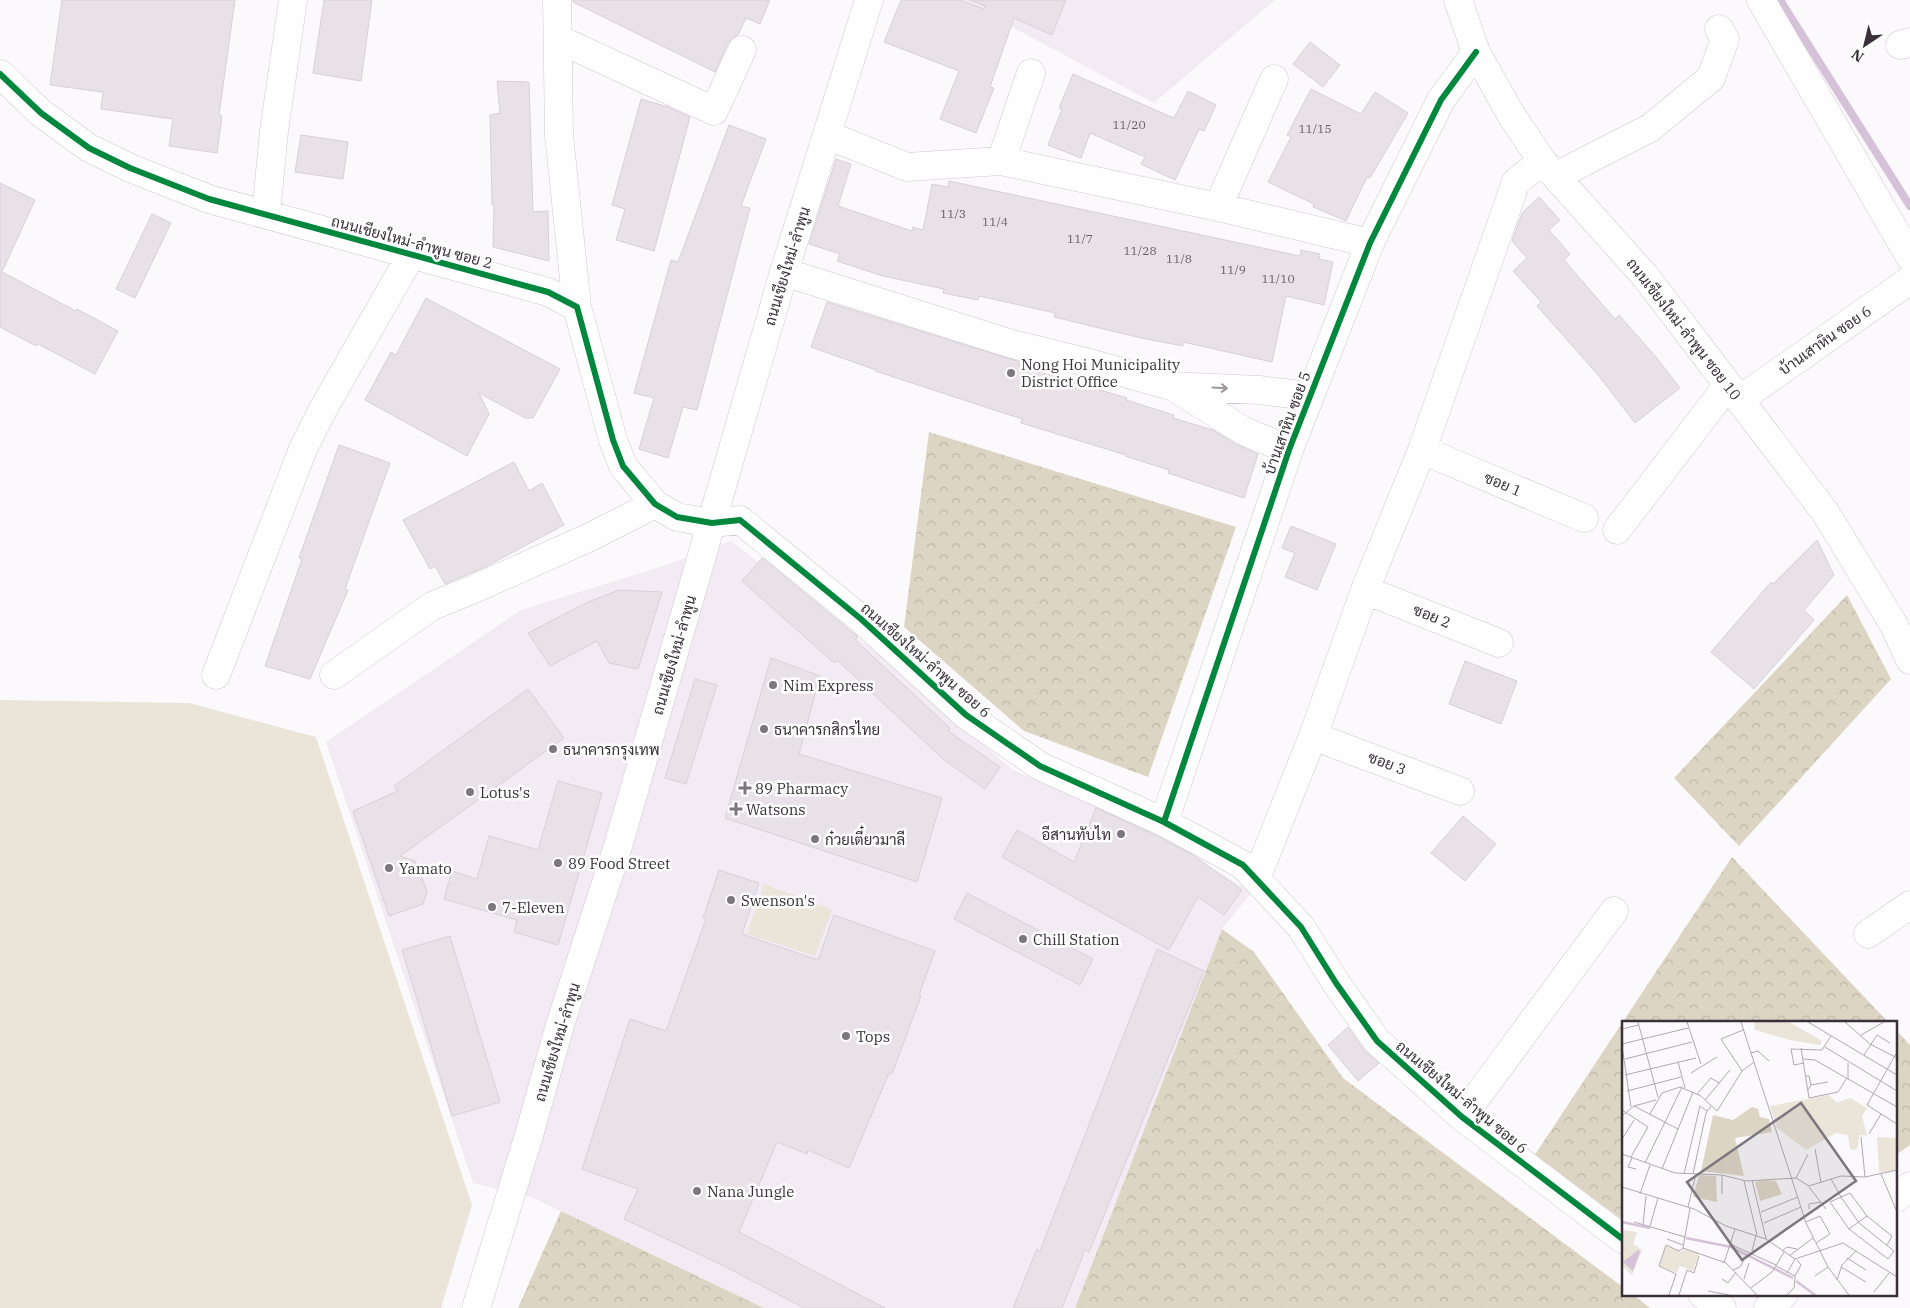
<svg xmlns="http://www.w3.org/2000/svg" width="1910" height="1308" viewBox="0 0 1910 1308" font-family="'IBM Plex Serif',Sarabun,serif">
	<defs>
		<pattern id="forest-crowns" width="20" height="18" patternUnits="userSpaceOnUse" patternTransform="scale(1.25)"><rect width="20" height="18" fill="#ddd5c3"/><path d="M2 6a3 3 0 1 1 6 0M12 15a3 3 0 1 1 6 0" fill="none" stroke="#beb7a8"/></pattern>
	</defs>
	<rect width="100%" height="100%" fill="#fcf9fc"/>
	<!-- built -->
	<path fill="#f3ebf4" d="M961 0H1275L1154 103Z
		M731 541 877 653 1013 770 1114 811 1252 892 1222 929 1075 1308H764L531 1197 473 1183 326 742 521 610 660 567Z"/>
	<!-- green -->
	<path fill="#eae4d9" d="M0 700 189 703 316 737 472 1205 441 1308H0Z
		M764 884 832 910 815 956 747 934Z"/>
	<!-- forest -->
	<path fill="url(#forest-crowns)" d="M929 432 1236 527 1148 777 1024 731 904 627Z
		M1847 595 1891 679 1739 846 1674 778Z
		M1732 857 1888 1022H1624V1221L1534 1156Z
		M1222 929 1254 952 1343 1078 1624 1288V1294H1632L1650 1308H1075Z
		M1896 1030 1910 1045V1145L1896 1155Z
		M561 1211 764 1308H518Z"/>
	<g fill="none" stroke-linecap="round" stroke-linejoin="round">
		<!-- stream -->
		<path stroke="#d6c2d8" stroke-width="8" d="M1780 0 1910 206"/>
	</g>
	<!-- building -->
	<path fill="#e8e1e8" stroke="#d7d0d7" d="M62 0H235L219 115 222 116 217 153 169 146 173 119 101 109 103 92 50 85Z
		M324 0H372L361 81 313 73Z
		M573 0H770L760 24 746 18 738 35 733 38 728 43 715 72 573 2Z
		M901 0H960L984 9 985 6 970 0H1066L1052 35 1014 18 990 87 994 88 976 133 940 119 959 71 884 42Z
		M1310 42 1340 65 1323 87 1293 64Z
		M1073 74 1174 118 1188 91 1216 105 1204 131 1199 129 1175 180 1141 164 1145 157 1090 133 1081 158 1048 145 1062 109 1059 108Z
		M497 81 529 82 533 212 548 211 549 261 493 247 494 205H492L490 115 500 113Z
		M1311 89 1361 114 1375 92 1408 113 1370 178 1367 177 1346 221 1313 207 1314 204 1268 182 1291 137 1287 135Z
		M641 99 668 107 690 117 654 251 616 240 625 209 612 205Z
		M729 125 766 139 741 206 750 208 697 410 683 407 668 458 639 449 654 398 634 393 671 260 678 262Z
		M301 135 348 142 343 179 295 172Z
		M836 159 851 164 838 206 912 231 913 227 923 230 932 184 948 187 949 181 1300 256 1301 250 1320 254 1319 259 1333 262 1324 305 1286 296 1272 362 1183 342V346L1141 338 1054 317 1055 313 979 296 978 300 943 293 944 289 883 276 837 261 840 254 809 244Z
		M0 183 35 200 2 272 76 311 77 309 118 331 95 374 38 344 36 346 0 327Z
		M1539 197 1560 220 1549 230 1570 254 1564 260 1615 319 1619 315 1656 357 1680 388 1635 423 1599 376 1537 306 1541 302 1513 271 1527 258 1512 241 1522 213Z
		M152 214 171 223 135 298 116 289Z
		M426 298 560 369 533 418H525L479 393 489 414 467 456 365 400 391 352 396 355Z
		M827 302 1020 362 1019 366 1127 398 1126 400 1174 415 1173 418 1213 430 1236 444 1258 454 1244 498 1168 473 1169 470 1125 456 1126 455 1021 423 1022 419 875 371 876 370 811 347Z
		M339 445 390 463 345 589 348 590 310 679 265 666 302 559 299 558Z
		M514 462 529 491 542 483 564 525 485 567 445 584 435 566 430 569 403 520Z
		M1291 526 1336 544 1317 590 1285 577 1295 553 1282 548Z
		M1817 540 1834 575 1804 610 1814 620 1754 689 1711 652 1771 582 1773 584Z
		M762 558 858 637 855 640 950 728 948 731 1000 767 985 789 943 759 837 660 834 663 742 581Z
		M619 590 662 592 638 669 609 663 597 641 550 666 528 633 586 603Z
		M771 658 820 676 799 754 942 798 917 882 725 818Z
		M1465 661 1517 681 1501 724 1449 704Z
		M695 679 717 685 686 784 665 778Z
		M528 689 564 738 400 856 415 861 427 891 423 904 389 916 353 811 398 791 394 786Z
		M558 781 602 793 558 945 514 932 517 920 444 899 452 871 477 879 489 836 538 850Z
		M1096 808 1157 836 1193 855 1242 890 1224 915 1198 897 1169 950 1002 857 1017 830 1074 862Z
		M1463 816 1496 844 1465 881 1431 853Z
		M719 870 759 883 742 934 818 960 834 915 935 951 919 995 921 996 892 1074 889 1073 849 1168 808 1150 807 1154 777 1142 739 1232 885 1308H804L722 1265 624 1219 638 1189 582 1169 630 1019 666 1031 706 919 703 918Z
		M967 893 1093 959 1080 985 954 919Z
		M450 936 500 1102 452 1116 402 950Z
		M1157 949 1204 971 1089 1252 1085 1250 1062 1308H1013L1037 1249 1040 1251Z
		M1348 1027 1364 1050 1379 1063 1358 1081 1328 1045Z"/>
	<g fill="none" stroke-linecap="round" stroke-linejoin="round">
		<defs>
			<path id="street" d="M557 0 559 135 577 307
				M1458 0 1476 52 1510 113 1542 161 1645 276 1825 512 1894 625 1910 660
				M1761 0 1910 257
				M558 39 714 111 742 50
				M1900 45 1910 42
				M0 74 41 113 89 148 130 168 209 199 548 292 577 307 613 440 623 466 655 504 677 517 712 523 740 520 861 619 966 715 1040 766 1164 822 1243 865 1301 927 1336 983 1377 1041 1462 1117 1624 1240
				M827 135 907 167 1001 161 1218 207 1370 243
				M1001 161 1031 73
				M1556 176 1650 128 1711 78 1725 39 1719 29
				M1218 207 1274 79
				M266 214 274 131 293 0
				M784 272 1012 344 1082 361 1171 386 1259 390 1309 396
				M1175 388 1244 431 1289 450
				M1739 400 1910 280
				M1422 450 1584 518
				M1617 530 1728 385
				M1365 590 1499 643
				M216 675 303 449 322 411 411 255
				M334 675 432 606 474 589 588 538 655 504
				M1313 736 1460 791
				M1164 822 1289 450 1370 243 1441 100 1476 52
				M1256 879 1313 736 1365 590 1422 450 1516 182 1542 161
				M1868 934 1910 905
				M1462 1117 1614 911
				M1896 1198 1910 1186
				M1702 1294 1722 1308
				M1768 1308 1784 1294"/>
			<path id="secondary" d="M476 1308 529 1135 560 1025 618 846 784 272 869 0"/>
		</defs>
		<!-- street casing -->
		<use href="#street" stroke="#cfc9d0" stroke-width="29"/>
		<!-- secondary casing -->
		<use href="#secondary" stroke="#cfc9d0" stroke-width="29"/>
		<!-- street -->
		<use href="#street" stroke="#fffeff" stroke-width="28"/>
		<!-- secondary -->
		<use href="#secondary" stroke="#fffeff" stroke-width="28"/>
		<defs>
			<path id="cycleway" d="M0 74 41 113 89 148 130 168 209 199 548 292 577 307 613 440 623 466 655 504 677 517 712 523 740 520 861 619 966 715 1040 766 1164 822 1243 865 1301 927 1336 983 1377 1041 1462 1117 1624 1240
				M1164 822 1289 450 1370 243 1441 100 1476 52"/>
		</defs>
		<!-- cycleway casing -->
		<use href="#cycleway" stroke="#fff" stroke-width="9"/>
		<!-- cycleway -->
		<use href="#cycleway" stroke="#00873e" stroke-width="6"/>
	</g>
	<!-- one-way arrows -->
	<defs><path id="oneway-shaft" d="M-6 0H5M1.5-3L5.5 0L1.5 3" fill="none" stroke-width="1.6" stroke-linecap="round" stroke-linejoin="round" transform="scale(1.25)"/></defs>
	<use stroke="#9c979c" href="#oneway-shaft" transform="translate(1220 388) rotate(3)"/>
	<!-- markers -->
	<g fill="#7d767e" stroke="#fff" stroke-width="2">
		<circle cx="1011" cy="373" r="5"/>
		<circle cx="773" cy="685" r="5"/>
		<circle cx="764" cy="729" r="5"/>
		<circle cx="553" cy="749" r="5"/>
		<path d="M742.5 780.5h5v5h5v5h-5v5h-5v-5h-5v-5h5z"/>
		<circle cx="470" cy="792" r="5"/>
		<path d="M733.5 801.5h5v5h5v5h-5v5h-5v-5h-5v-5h5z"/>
		<circle cx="1121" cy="834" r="5"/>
		<circle cx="815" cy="839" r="5"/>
		<circle cx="558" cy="863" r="5"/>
		<circle cx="389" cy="868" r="5"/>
		<circle cx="731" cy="900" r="5"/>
		<circle cx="492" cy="907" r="5"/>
		<circle cx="1023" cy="939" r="5"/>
		<circle cx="846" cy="1036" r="5"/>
		<circle cx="697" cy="1191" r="5"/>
	</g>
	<g text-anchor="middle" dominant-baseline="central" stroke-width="5" stroke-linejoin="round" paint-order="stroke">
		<!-- number labels -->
		<g font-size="12" fill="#665d66">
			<text x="1129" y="124">11/20</text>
			<text x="1315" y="128">11/15</text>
			<text x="953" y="213">11/3</text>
			<text x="995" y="221">11/4</text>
			<text x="1080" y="238">11/7</text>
			<text x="1140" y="250">11/28</text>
			<text x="1179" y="258">11/8</text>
			<text x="1233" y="269">11/9</text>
			<text x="1278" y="278">11/10</text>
		</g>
		<!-- street labels -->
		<g font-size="15" fill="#39303a" stroke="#fff">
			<text transform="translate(412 242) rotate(15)">ถนนเชียงใหม่-ลำพูน ซอย 2</text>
			<text transform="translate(787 266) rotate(-73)">ถนนเชียงใหม่-ลำพูน</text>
			<text transform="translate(1684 329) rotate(52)">ถนนเชียงใหม่-ลำพูน ซอย 10</text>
			<text transform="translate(1825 340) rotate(-35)">บ้านเสาหิน ซอย 6</text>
			<text transform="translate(1287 423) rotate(-70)">บ้านเสาหิน ซอย 5</text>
			<text transform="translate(1503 484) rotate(23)">ซอย 1</text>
			<text transform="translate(1432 616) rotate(22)">ซอย 2</text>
			<text transform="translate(674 655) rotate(-74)">ถนนเชียงใหม่-ลำพูน</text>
			<text transform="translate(926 660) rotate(41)">ถนนเชียงใหม่-ลำพูน ซอย 6</text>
			<text transform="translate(1387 763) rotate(21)">ซอย 3</text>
			<text transform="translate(557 1042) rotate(-73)">ถนนเชียงใหม่-ลำพูน</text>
			<text transform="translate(1462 1097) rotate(40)">ถนนเชียงใหม่-ลำพูน ซอย 6</text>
		</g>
		<!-- poi labels -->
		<g font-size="15" fill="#39303a" stroke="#fff" text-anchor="start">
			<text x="1021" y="364">Nong Hoi Municipality<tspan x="1021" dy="17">District Office</tspan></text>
			<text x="783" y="685">Nim Express</text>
			<text x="774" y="729">ธนาคารกสิกรไทย</text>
			<text x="563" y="749">ธนาคารกรุงเทพ</text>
			<text x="755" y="788">89 Pharmacy</text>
			<text x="480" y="792">Lotus's</text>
			<text x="746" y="809">Watsons</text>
			<text x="1111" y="834" text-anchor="end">อีสานทับไท</text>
			<text x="825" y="839">ก๋วยเตี๋ยวมาลี</text>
			<text x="568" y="863">89 Food Street</text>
			<text x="399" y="868">Yamato</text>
			<text x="741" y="900">Swenson's</text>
			<text x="502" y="907">7-Eleven</text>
			<text x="1033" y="939">Chill Station</text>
			<text x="856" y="1036">Tops</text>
			<text x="707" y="1191">Nana Jungle</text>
		</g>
	</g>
	<!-- overview -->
	<g transform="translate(1622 1021)">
		<rect width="275" height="275" fill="#fcf9fc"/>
		<path d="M132 1H167L200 20 198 24 168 19 133 9ZM207 74 215 82 228 77 245 87 240 95 245 115 237 114 236 126 233 129 228 128 226 114 214 112 184 129 155 107 148 85ZM255 116 275 117V149L257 152ZM0 209 15 211 11 223 20 229 10 254 0 245ZM44 225 59 231 61 228 77 232 71 250 58 245 55 252 38 245Z" fill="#eae4d9"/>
		<path d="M130 86 136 88 138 96 147 98 150 111 113 117 122 155 79 150 91 94 111 99ZM77 154 94 155 95 181 71 176ZM142 159 154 160 160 173 138 180 133 161Z" fill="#ddd5c3"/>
		<path d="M16 229 18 231 11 250 1 241Z" fill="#d6c2d8"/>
		<path fill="none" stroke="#d6c2d8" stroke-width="2.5" d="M0 201 28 207M64 217 109 226 171 257M174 260 193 274"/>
		<path fill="none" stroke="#aea9ae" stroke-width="1" d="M16 1 36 76M65 1 79 43M119 1 184 202 206 246 227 274M186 1 275 54M223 1 248 23 275 37M0 8 17 4M239 14 262 1M0 23 66 7M0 25 9 86M203 26 275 70M179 27 187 77 216 71 225 57M275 31 245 84 275 103M129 32 136 30 147 40M242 34 255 14 268 22M3 38 70 21M181 38 193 39 275 86M56 41 63 67M182 42 172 44 169 28 200 29 209 15M120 50 99 18 121 9M69 52 95 36M3 54 74 37M184 55H187L189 64 186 69M226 58V42M189 64 206 61M5 70 59 56M75 73 89 57 97 62M83 79 108 49M12 85 56 108M0 89 26 106 9 136M28 93 40 72 58 66 79 75 95 90 120 50 132 41M0 95 12 85 34 79M247 113 259 93M239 116 243 156M0 118 12 99M193 128 199 162M0 133 53 152 100 154 124 160 174 157 187 165 219 155 243 156 275 149M10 137 6 146 14 148M23 142 60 66M40 148 71 71M62 153 78 85 85 90M71 153 84 92 89 85M259 153 275 191M174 157 186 133M209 158 219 176 237 202 272 230 266 238 227 208 208 181 219 176 228 172 245 195 270 215 265 224M130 159 144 218M122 160 135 214M0 166 72 188 104 205 144 218 173 238 221 222 275 256M187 166 204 188M18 173 28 144M100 173V154M66 186 74 153M187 188V183L199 181M139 191 176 176M12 201 63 216M184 201 198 195 208 213 194 222M142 202 179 186M21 204 24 175M28 205 36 177M227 208 245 195M45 218 61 224M108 223 154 244M61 227 104 242 135 274M61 227 68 187M130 230 134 214M160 230 165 226 175 228M167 235 191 217M225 237 244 249M102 242 113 208M154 245 173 255M219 246 244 261M111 249 118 246 122 239M165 252 173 238M193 255 206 246M100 258 106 262 114 251M122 258 127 242M215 259 220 244 234 230M129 267 150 251 162 231M86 270 107 274M252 271 268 251M47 274 54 253 37 245 44 224 57 230 61 227M57 274 65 249 72 252 77 235M165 274 172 267 173 255 179 244 175 239"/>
		<path fill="#7d767e" fill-opacity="0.15" stroke="#7d767e" stroke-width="2.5" d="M179 82 234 160 120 239 65 161Z"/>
		<rect width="275" height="275" fill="none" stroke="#39303a" stroke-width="2.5"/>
	</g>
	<!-- north arrow -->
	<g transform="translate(1865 45) rotate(215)" stroke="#ffffff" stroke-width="4" paint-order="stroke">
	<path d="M0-4L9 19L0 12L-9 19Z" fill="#39303a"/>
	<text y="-8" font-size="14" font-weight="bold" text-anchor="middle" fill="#39303a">N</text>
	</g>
</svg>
